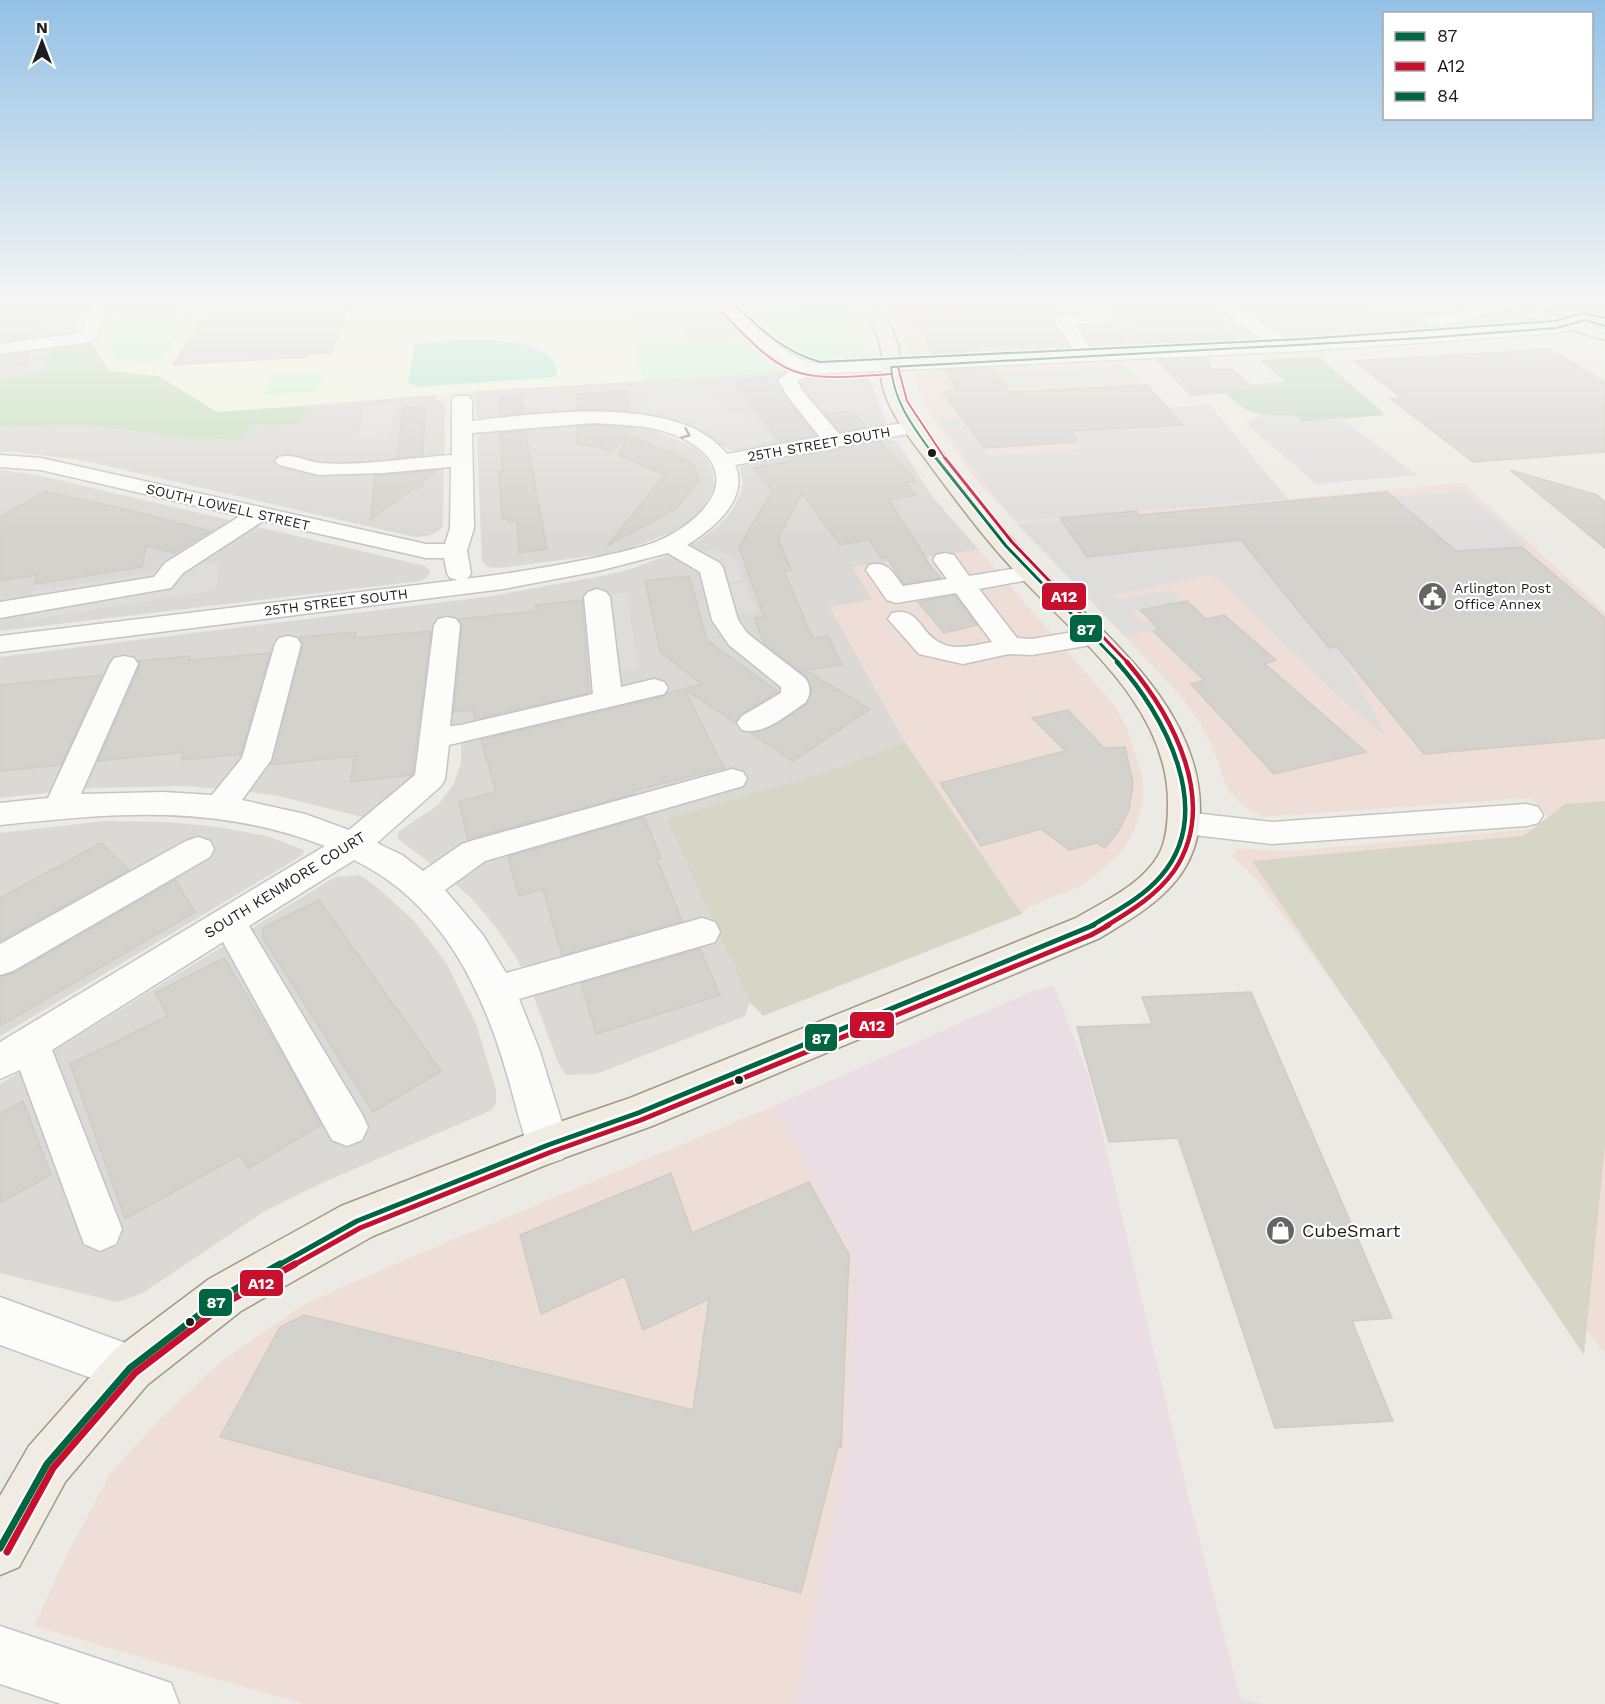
<svg xmlns="http://www.w3.org/2000/svg" width="1605" height="1704" viewBox="0 0 1605 1704" font-family="'Work Sans',sans-serif">
	<rect width="100%" height="100%" fill="#eceae4"/>
	<!-- residential -->
	<path fill="#dbd9d6" d="M0 302H86L75 334 0 345Z
		M110 302H179L175 313 107 318Z
		M882 302H1478L1524 315 1532 322 1513 326 1311 339 1001 355 969 308 890 314Z
		M1548 302H1605V320L1556 307Z
		M710 308 714 310 742 336 691 339 671 310Z
		M51 347 45 372 0 378V352Z
		M784 370 816 377 855 374 867 376 869 378 887 424 738 451 728 449 708 436 671 422 490 421 476 417 475 391 765 374Z
		M436 395 435 400 445 403 443 525 439 531 428 536 415 537 81 460 15 452H0V427L80 425 199 439 241 440 251 425 297 424 306 406Z
		M570 423 627 425 656 431 693 447 706 458 713 471 714 486 706 504 693 519 672 532 621 552 501 568 488 567 482 561 477 439 481 434 490 431Z
		M885 439 897 441 932 496 979 550 854 567 873 600 830 607 905 742 824 772 666 819 750 1002 745 1016 596 1074 566 1075 559 1065 528 981 517 959 495 926 472 899 444 874 397 838 399 831 438 805 453 785 461 764V724L424 731 416 777 366 818 279 796 235 790 183 786 92 788 0 798V657L492 596 607 575 634 568 668 555 698 541 719 525 731 512 740 495 743 482 740 468 743 464Z
		M0 470 37 475 425 566 430 571 427 578 420 581 0 631Z
		M105 821 165 822 218 827 267 836 304 850 303 855 0 1036V833Z
		M360 875 377 887 415 922 447 964 476 1024 496 1090V1103L492 1110 324 1182 263 1212 143 1293 117 1302 0 1273V1084L335 877Z"/>
	<!-- commercial -->
	<path fill="#efded8" d="M969 308 1001 355 911 358 908 356 900 329 890 314Z
		M1125 362 1161 408 1210 405 1288 499 1463 483 1605 612V1354L1257 880 1232 856 1237 849 1292 851 1556 827 1531 798 1263 817 1244 806 1228 790 1212 746 1199 721 1178 693 977 481 925 406 913 378 919 373 929 371Z
		M979 550 1113 704 1127 727 1143 779V800L1136 827 1123 850 1101 871 1080 886 1028 907 1022 914 905 742 830 607 872 600 853 567Z
		M774 1106 855 1258 847 1449 795 1704H304L34 1626 67 1555 110 1474 160 1419 223 1360 305 1304 395 1264Z"/>
	<!-- industrial -->
	<path fill="#eadde3" d="M1054 986 1089 1078 1188 1495 1240 1698 1260 1704H795L847 1449 855 1258 774 1106 1032 991Z"/>
	<!-- education -->
	<path fill="#f4f6df" d="M179 302H630L642 381 475 391 217 412 158 376 109 371 90 341 97 340 107 318 175 313Z"/>
	<!-- construction -->
	<path fill="#d5d6c5" d="M905 742 1022 914 763 1016 750 1002 666 819 824 772Z
		M1605 801V1145L1584 1355 1252 861 1523 836 1565 804Z"/>
	<!-- forest -->
	<path fill="#c1ddb7" d="M90 341 109 371 158 376 217 412 306 406 298 424 251 425 241 440 199 439 80 425 0 427V378L45 372 51 347Z"/>
	<!-- cemetery -->
	<path fill="#c2d8c5" d="M1319 357 1386 415 1303 422 1294 415C1258 415 1252 418 1224 392L1255 390 1249 385 1285 382 1260 360Z"/>
	<!-- park -->
	<path fill="#d0f6d4" d="M844 303 872 359 819 362 805 358 749 310 753 308Z
		M184 315 190 316 160 362 116 360 102 339 118 318Z
		M742 336 768 362 784 370 765 374 642 381 636 341Z
		M324 373 316 392 263 395 273 375Z"/>
	<!-- pitch -->
	<path fill="#ace8d4" d="M461 340C483 340 545 339 555 363 557 367 556 373 556 377L419 387 408 383 415 344Z"/>
	<!-- parking -->
	<path fill="#dedddb" d="M1237 302H1271L1301 315 1318 325 1287 329 1274 327 1246 309 1250 308Z
		M1126 366 1137 380 998 388 988 373Z
		M701 383 719 397 730 414 743 412 761 427 772 441 733 448 691 424 633 412 656 384Z
		M394 404 390 438 358 440 364 406Z
		M1210 405 1287 499 1016 521 980 479 936 419 958 417 988 455 1081 449 1071 431 1182 424 1168 407Z
		M1260 415H1294L1303 422 1340 418 1417 475 1316 484 1245 423Z
		M1465 491 1526 546 1412 554 1329 648 1338 647 1388 739 1331 689 1298 655 1291 652 1221 580 1208 575 1113 595 1118 600 1170 590 1183 602 1131 612 1142 623 1179 615 1187 623 1125 636 1017 524 1062 520 1087 557 1166 550 1139 515 1180 511 1208 543 1392 497Z
		M716 548 735 559 743 580 726 582 727 585 745 583 755 611 711 616 699 571 684 561Z
		M219 562 216 590 23 621 33 591Z
		M627 592 638 669 592 674 586 596Z"/>
	<!-- building -->
	<path fill="#d4d2cd" stroke="#cfccc5" stroke-width="1.5" d="M217 302H351L331 353 309 354 308 357 173 365 210 309Z
		M1350 302H1460L1461 308 1437 315 1424 314 1421 320 1404 325 1349 304Z
		M1098 310 1054 315 1052 321 1066 342 975 347 981 354 935 356 926 343H930L914 320Z
		M42 318 36 337 0 342V322Z
		M1216 322 1239 342 1144 346 1125 328Z
		M1110 324 1124 339 1089 341 1078 326Z
		M1550 349 1605 382V452L1473 462 1391 399 1402 398 1354 361Z
		M30 352 27 363 0 367V356Z
		M1208 358 1210 370 1232 369 1256 390 1191 395 1157 360Z
		M991 368 1009 392 1147 385 1183 425 1071 431 1077 442 984 448 943 393 957 388 944 370Z
		M763 377 795 409 816 435 779 442 736 382Z
		M627 391 629 411 577 410V394Z
		M521 395 523 413 500 415 499 398Z
		M425 406 423 455 397 458 403 408Z
		M852 411 866 427 840 432 824 413Z
		M594 425 617 427 631 428 612 452 600 447 577 444V427Z
		M525 431 547 549 519 553 517 521 508 522V518L502 519 499 471H503L500 433Z
		M627 435 692 462 699 480 677 508 607 546 665 475 619 455Z
		M880 441 916 481 905 483 916 495 889 500 932 568 941 578 904 584 886 557 881 558 869 539 840 545 802 493 778 538 791 570 784 571 813 639 828 636 842 665 805 670 870 709 793 761 751 733 776 725 806 705 812 691 806 676 764 643 754 618 764 617 739 547 772 491 754 468 792 461 790 458Z
		M437 470 422 482V487L414 488 371 519 375 476Z
		M1510 470 1597 495 1605 502V548Z
		M45 492 125 509 210 531 174 553 146 546 142 567 34 584 37 575 0 581V517Z
		M1387 492 1456 551 1522 547 1605 618V738L1424 754 1337 647 1329 648 1241 540 1087 557 1060 518 1136 511 1139 515Z
		M689 576 707 640 778 692 741 714 735 723 684 689 702 684 660 652 645 581Z
		M955 595 977 625 944 633 918 602Z
		M582 600 589 693 475 719 473 710 454 712 462 625 459 619 536 611V605Z
		M1187 601 1206 619 1224 615 1276 660 1265 664 1366 752 1274 774 1191 684 1204 680 1153 631 1159 629 1140 610Z
		M431 631 412 775 350 782 355 756 270 765 303 645 300 637 356 632 354 638Z
		M270 653 241 754 181 760 184 752 98 761 140 665 138 661 190 656 189 660Z
		M102 675 61 765 0 771V685Z
		M684 689 724 768 633 791 634 794 468 839 459 801 496 792 481 740 665 696 668 693Z
		M1068 710 1104 748 1125 747 1133 783 1129 809 1119 830 1105 848 1097 843 1069 850 1041 829 981 846 940 783 1065 751 1032 718Z
		M644 817 661 858 657 859 682 921 562 955 543 889 519 896 508 857Z
		M101 843 129 870 0 941V898Z
		M175 880 195 912 0 1026V977L14 973Z
		M319 900 441 1071 373 1112 263 938V928Z
		M700 949 720 995 596 1034 581 983Z
		M224 958 283 1055 321 1125 248 1169 240 1155 125 1219 70 1064 168 1016 155 993Z
		M1251 992 1392 1318 1352 1321 1393 1421 1275 1428 1178 1138 1109 1142 1077 1027 1152 1024 1142 997Z
		M23 1101 51 1175 0 1203V1113Z
		M671 1173 692 1233 809 1182 849 1255 841 1448 838 1447 801 1593 220 1437 280 1327 304 1315 693 1410 709 1299 643 1330 625 1276 541 1314 520 1235Z"/>
	<g fill="none" stroke-linecap="round" stroke-linejoin="round">
		<defs>
			<path id="minor" d="M92 302H108L99 334 90 342 0 354V344L79 333 82 331Z
				M714 302H731C757 326 782 358 819 364L1075 352 1054 320 1056 316 1107 312 1113 313 1115 317 1113 321 1074 324 1093 351 1267 343 1214 305 1212 302H1230L1289 341 1555 323 1585 315 1593 320 1591 324 1556 333 1304 351 813 374 797 381 802 390 839 434 914 421 921 423 924 427 921 431 914 433 735 465C750 499 713 529 687 545L720 563 723 568 738 620 747 633 805 678C811 686 811 695 805 703 786 715 764 736 742 730L737 723 742 716 781 693V687L729 645 712 620 700 572 668 553 598 571 503 589 0 652V636L458 580 450 578 447 573 444 558H426L263 521 183 573 171 588 0 618V602L154 577 165 563 240 516 41 470 0 467V455L41 458 426 544H445L450 528 451 467 383 473 319 475 279 465 275 461 279 457C293 453 306 461 320 463 363 466 409 458 452 455V400L455 396H469L472 400V421C539 413 680 393 727 454L820 437 787 396 778 380 793 369 760 348ZM594 423C624 425 656 425 684 439 747 472 707 519 660 540 639 549 616 553 594 558 551 567 507 574 463 579L468 578 471 573 467 551 474 528 472 433Z
				M1488 302 1509 303 1507 306C1489 312 1435 335 1423 320L1425 316 1437 317Z
				M945 553 954 555 969 576 1030 566 1039 568 1042 573 1039 578 979 589 1017 638 1032 639 1091 629 1100 631 1104 637 1100 643 1091 645 1032 655 1009 654 963 664 919 654 888 619 892 613C918 607 919 630 937 641 953 652 975 645 992 642L956 593 896 603 887 600 866 570 869 565C888 560 893 573 903 586L947 579 933 560 936 555Z
				M597 589 606 592 610 597 621 687 654 679 664 682 668 688 664 694 449 745 445 779 441 786 377 843 402 855 423 871 462 844 474 840 732 769 743 772 747 779 743 786 485 861 445 890 483 935 506 973 702 918 715 922 720 932 715 942 519 999 539 1049 569 1145 563 1159 548 1164 533 1159C521 1131 515 1100 506 1071 481 985 439 901 354 860L249 926 362 1114 368 1127 362 1140 347 1146 332 1140 223 942 52 1050 122 1229 116 1244 100 1251 84 1244 20 1070 0 1079V1042L325 846C212 803 117 813 0 825V803L48 798 110 664 114 658 124 656 134 658 138 664 81 794 164 792 212 795 242 758 275 644 279 638 288 636 297 638 301 644 271 760 242 800 305 814 349 830 415 775 434 625 438 619 447 617 456 619 460 625 450 726 461 725 593 694 584 597 588 592Z
				M1527 804 1538 807 1543 815 1538 823 1527 826 1272 844 1185 834 1174 831 1169 823 1174 815 1185 812 1272 822Z
				M198 837 210 841 214 849 210 857 13 971 0 975V944L186 841Z
				M0 1297 147 1351 154 1368 147 1385 130 1392 0 1345Z
				M0 1626 171 1683 179 1704H61L0 1684Z"/>
			<path id="major" d="M859 302H875C887 319 899 337 900 359 901 368 898 377 901 386 910 410 926 432 942 452 973 492 1004 533 1041 570 1105 635 1200 708 1200 809 1200 836 1192 863 1173 884 1153 907 1126 922 1100 938L652 1126 558 1160 373 1236 241 1311 147 1385 65 1482 19 1567 0 1575V1496L29 1446 113 1351 209 1279 341 1206 548 1126 630 1098 1076 918C1103 902 1141 885 1158 856 1167 841 1168 820 1168 803 1168 703 1073 635 1011 567 980 533 952 495 924 457 908 436 887 409 882 383 880 375 882 368 882 360 882 338 870 319 859 302Z
				M1488 302H1512L1605 329V340L1490 305Z"/>
		</defs>
		<!-- minor casing -->
		<use href="#minor" stroke="#c4c4c1" stroke-width="3"/>
		<!-- major casing -->
		<use href="#major" stroke="#a29a82" stroke-width="3"/>
		<!-- minor -->
		<use href="#minor" fill="#fcfcfb" fill-rule="evenodd"/>
		<!-- major -->
		<use href="#major" fill="#f0ece3" fill-rule="evenodd"/>
		<defs>
			<path id="bus-1-far4" d="M891 367 1424 338 1556 328 1585 320 1605 326
				M891 367C894 405 916 430 937 460"/>
			<path id="bus-1-far3" d="M936 458 1006 546 1119 663"/>
			<path id="bus-1-far2" d="M1091 926C1116 911 1142 898 1161 876 1217 811 1164 714 1117 662"/>
			<path id="bus-1-far1" d="M277 1266 357 1221 548 1145 638 1113 1094 925"/>
			<path id="bus-1" d="M0 1548 47 1464 130 1368 225 1295 280 1264"/>
			<path id="bus-2-far4" d="M717 307C786 379 791 382 891 374
				M898 367 907 401 946 460"/>
			<path id="bus-2-far3" d="M945 458 1012 542 1128 663"/>
			<path id="bus-2-far2" d="M1106 926C1131 911 1157 895 1174 871 1220 803 1173 716 1127 662"/>
			<path id="bus-2-far1" d="M292 1266 360 1228 551 1152 641 1120 1091 935 1109 925"/>
			<path id="bus-2" d="M7 1552 53 1468 135 1373 229 1301 295 1264"/>
			<path id="bus-3" d="M732 302C759 328 783 352 820 362L1304 339 1555 321 1584 313 1605 318"/>
		</defs>
		<!-- bus-1-far4 casing -->
		<use href="#bus-1-far4" stroke="#fff" stroke-width="4.5"/>
		<!-- bus-1-far3 casing -->
		<use href="#bus-1-far3" stroke="#fff" stroke-width="6"/>
		<!-- bus-1-far2 casing -->
		<use href="#bus-1-far2" stroke="#fff" stroke-width="9"/>
		<!-- bus-1-far1 casing -->
		<use href="#bus-1-far1" stroke="#fff" stroke-width="10"/>
		<!-- bus-1 casing -->
		<use href="#bus-1" stroke="#fff" stroke-width="11"/>
		<!-- bus-2-far4 casing -->
		<use href="#bus-2-far4" stroke="#fff" stroke-width="4.5"/>
		<!-- bus-2-far3 casing -->
		<use href="#bus-2-far3" stroke="#fff" stroke-width="6"/>
		<!-- bus-2-far2 casing -->
		<use href="#bus-2-far2" stroke="#fff" stroke-width="9"/>
		<!-- bus-2-far1 casing -->
		<use href="#bus-2-far1" stroke="#fff" stroke-width="10"/>
		<!-- bus-2 casing -->
		<use href="#bus-2" stroke="#fff" stroke-width="11"/>
		<!-- bus-3 casing -->
		<use href="#bus-3" stroke="#fff" stroke-width="4.5"/>
		<!-- bus-1-far4 -->
		<use href="#bus-1-far4" stroke="#006641" stroke-width="2"/>
		<!-- bus-1-far3 -->
		<use href="#bus-1-far3" stroke="#006641" stroke-width="3"/>
		<!-- bus-1-far2 -->
		<use href="#bus-1-far2" stroke="#006641" stroke-width="4.5"/>
		<!-- bus-1-far1 -->
		<use href="#bus-1-far1" stroke="#006641" stroke-width="5"/>
		<!-- bus-1 -->
		<use href="#bus-1" stroke="#006641" stroke-width="7"/>
		<!-- bus-2-far4 -->
		<use href="#bus-2-far4" stroke="#c8102e" stroke-width="2"/>
		<!-- bus-2-far3 -->
		<use href="#bus-2-far3" stroke="#c8102e" stroke-width="3"/>
		<!-- bus-2-far2 -->
		<use href="#bus-2-far2" stroke="#c8102e" stroke-width="4.5"/>
		<!-- bus-2-far1 -->
		<use href="#bus-2-far1" stroke="#c8102e" stroke-width="5"/>
		<!-- bus-2 -->
		<use href="#bus-2" stroke="#c8102e" stroke-width="7"/>
		<!-- bus-3 -->
		<use href="#bus-3" stroke="#006641" stroke-width="2"/>
	</g>
	<!-- one-way arrows -->
	<defs><path id="oneway-chevron" d="M-2-3.5L2.5 0L-2 3.5" fill="none" stroke-width="1.6" stroke-linecap="round" stroke-linejoin="round" transform="scale(1.5)"/></defs>
	<use stroke="#989897" href="#oneway-chevron" transform="translate(686 434) rotate(24)"/>
	<!-- sky -->
	<linearGradient id="sky" x2="0" y2="1"><stop stop-color="#93c1e6"/><stop offset="0.56" stop-color="#f6f6f3"/><stop offset="1" stop-color="#f6f6f3" stop-opacity="0"/></linearGradient>
	<rect width="1605" height="540" fill="url(#sky)"/>
	<!-- icons -->
	<defs>
		<symbol id="civic-disc" viewBox="-11 -11 22 22"><circle r="9.5" fill="#656563" stroke="#fff"/><path d="M-.6-6.5H3V-4.5H.6V-3L4-1V1h2V6H-6V1h2V-1L-.6-3ZM-1.2 2.5V6h2.4V2.5Z" fill="#fff"/></symbol>
		<symbol id="shop-disc" viewBox="-11 -11 22 22"><circle r="9.5" fill="#656563" stroke="#fff"/><path d="M-5-2.5h2.3a2.7 3.5 0 0 1 5.4 0H5L5.5 6h-11ZM-1.5-2.5h3a1.5 2.3 0 0 0-3 0Z" fill="#fff"/></symbol>
	</defs>
	<g fill-rule="evenodd">
		<use href="#civic-disc" x="1416" y="580" width="33" height="33"/>
		<use href="#shop-disc" x="1264" y="1214" width="33" height="33"/>
	</g>
	<!-- markers -->
	<g fill="#1d1d1d" stroke="#fff" stroke-width="2">
		<circle cx="932" cy="453" r="5"/>
		<circle cx="739" cy="1080" r="5"/>
		<circle cx="190" cy="1322" r="5"/>
	</g>
	<g text-anchor="middle" dominant-baseline="central" stroke-width="4.5" stroke-linejoin="round" paint-order="stroke">
		<!-- far-street labels -->
		<g font-size="14" fill="#1d1d1d" stroke="#fff">
			<text transform="translate(819 444) rotate(-10)">25TH STREET SOUTH</text>
			<text transform="translate(228 507) rotate(13)">SOUTH LOWELL STREET</text>
			<text transform="translate(336 602) rotate(-7)">25TH STREET SOUTH</text>
		</g>
		<!-- far-poi labels -->
		<g font-size="14" fill="#1d1d1d" stroke="#fff" text-anchor="start">
			<text x="1454" y="588">Arlington Post<tspan x="1454" dy="16">Office Annex</tspan></text>
		</g>
		<!-- street labels -->
		<g font-size="15" fill="#1d1d1d" stroke="#fff">
			<text transform="translate(285 885) rotate(-32)">SOUTH KENMORE COURT</text>
		</g>
		<!-- near-poi labels -->
		<g font-size="18" fill="#1d1d1d" stroke="#fff" text-anchor="start">
			<text x="1302" y="1230">CubeSmart</text>
		</g>
	</g>
	<g stroke="#fff" stroke-width="2">
		<rect x="1041" y="582" width="46" height="29" rx="6" fill="#c8102e"/>
		<rect x="1069" y="614" width="34" height="29" rx="6" fill="#006641"/>
		<rect x="849" y="1011" width="46" height="28" rx="6" fill="#c8102e"/>
		<rect x="804" y="1023" width="34" height="29" rx="6" fill="#006641"/>
		<rect x="239" y="1269" width="45" height="28" rx="6" fill="#c8102e"/>
		<rect x="198" y="1288" width="35" height="29" rx="6" fill="#006641"/>
	</g>
	<g font-size="16" text-anchor="middle" font-weight="bold" fill="#fff">
		<text x="1064" y="602">A12</text>
		<text x="1086" y="635">87</text>
		<text x="872" y="1031">A12</text>
		<text x="821" y="1044">87</text>
		<text x="261" y="1289">A12</text>
		<text x="216" y="1308">87</text>
	</g>
	<!-- legend -->
	<rect x="1383" y="12" width="210" height="108" fill="#ffffff" stroke="#a5a5a5" stroke-width="1.5"/>
	<rect x="1395" y="32" width="30" height="9" fill="#006641" stroke="#a5a5a5" stroke-width="1.5"/>
	<text x="1437" y="42" font-size="18" fill="#1d1d1d">87</text>
	<rect x="1395" y="62" width="30" height="9" fill="#c8102e" stroke="#a5a5a5" stroke-width="1.5"/>
	<text x="1437" y="72" font-size="18" fill="#1d1d1d">A12</text>
	<rect x="1395" y="92" width="30" height="9" fill="#006641" stroke="#a5a5a5" stroke-width="1.5"/>
	<text x="1437" y="102" font-size="18" fill="#1d1d1d">84</text>
	<!-- north arrow -->
	<g transform="translate(42 42)" stroke="#ffffff" stroke-width="4.5" paint-order="stroke">
	<path d="M0-4.5L10 22L0 15L-10 22Z" fill="#1d1d1d"/>
	<text y="-9" font-size="16" font-weight="bold" text-anchor="middle" fill="#1d1d1d">N</text>
	</g>
</svg>
